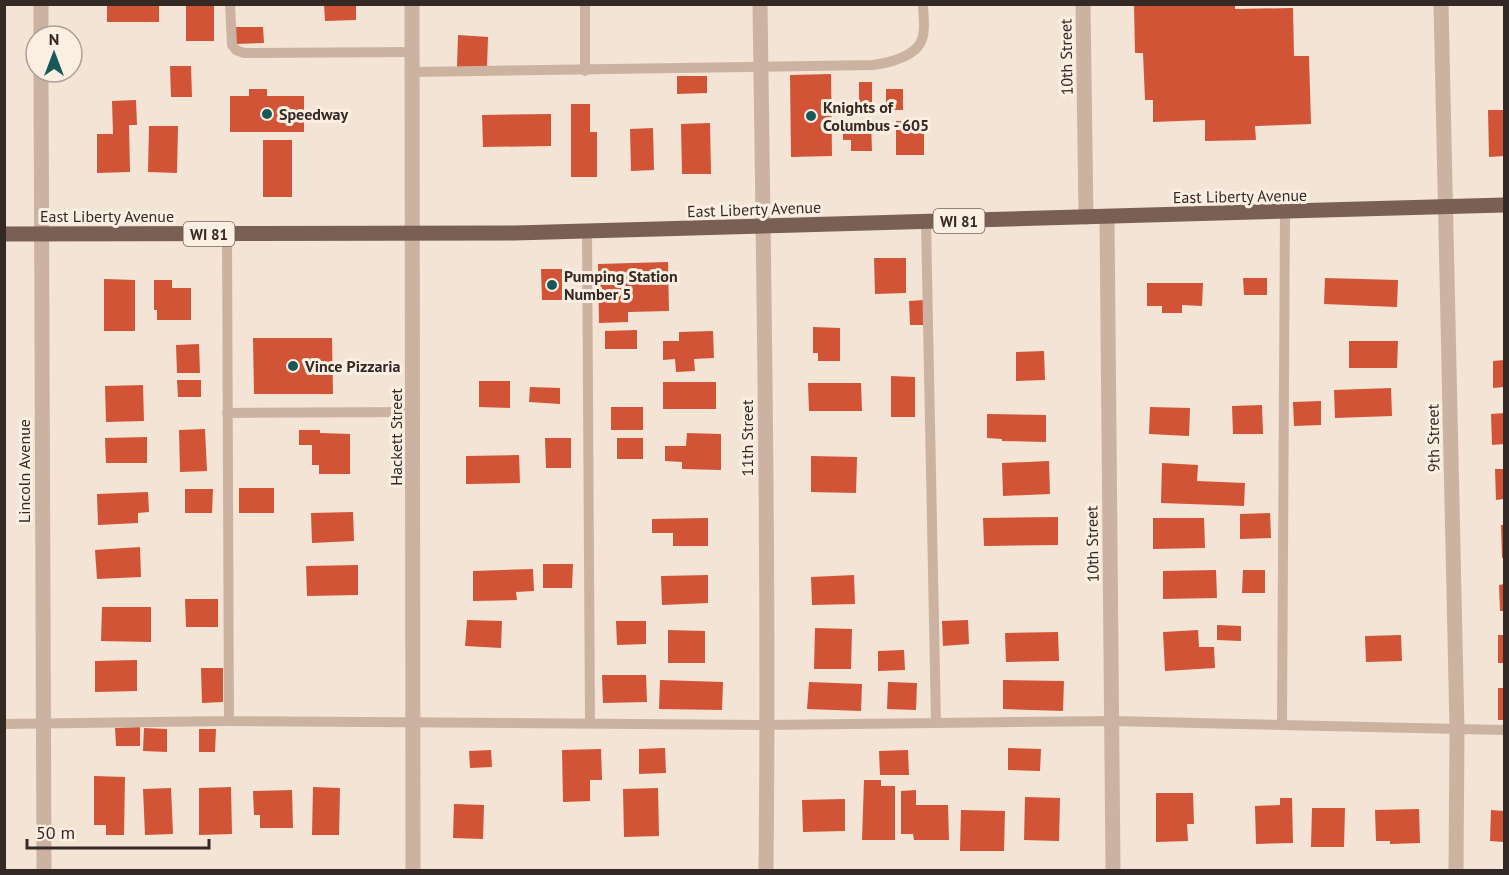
<svg xmlns="http://www.w3.org/2000/svg" width="1509" height="875" viewBox="0 0 1509 875" font-family="'PT Sans',sans-serif">
	<rect width="100%" height="100%" fill="#f3e4d6"/>
	<!-- building -->
	<path fill="#d15436" d="M107 4H159V22H107Z
		M186 4H214V41H186Z
		M324 4H356V20L325 21Z
		M1134 4H1235V9L1293 8 1294 56H1309L1311 124 1255 126 1256 140 1205 141V120L1153 122V100H1145L1143 53H1135Z
		M236 27H263L264 43 236 44Z
		M458 35 488 37 487 68 457 67Z
		M170 66H191L192 97H171Z
		M831 74 832 156 791 157 790 75Z
		M677 76H707V93L677 94Z
		M859 82H872V108H859Z
		M249 89H267V96H304V132H230V96H249Z
		M886 89H903V110H886Z
		M136 100 137 125H129L130 172 97 173V134H113L112 101Z
		M571 104H590V132H597V177H571Z
		M1488 110H1504V156L1489 157Z
		M551 114V146L483 147 482 115Z
		M871 121 872 151H851V140H843V122Z
		M896 121H924V155H896Z
		M710 123 711 174H682L681 124Z
		M149 126H178L177 173 148 172Z
		M653 128 654 170 631 171 630 129Z
		M263 140H292V197H263Z
		M874 258H906V293L875 294Z
		M668 262 669 311 628 312V322L599 323 598 264Z
		M541 269H562V300H542Z
		M1243 278H1267V295H1244Z
		M1325 278 1398 280 1397 307 1324 304Z
		M104 279 135 280V331H104Z
		M154 280H172V288H191V320H157V310H154Z
		M1147 283H1203L1202 306 1182 305V313H1162V306H1147Z
		M924 300V325H910L909 301Z
		M813 327 840 328V361H818V353H813Z
		M637 330V349H605V331Z
		M713 331 714 358 694 359 695 371 676 372 675 359 663 360V341H679V332Z
		M253 338H332L333 394H254Z
		M1349 341H1398L1397 368H1349Z
		M199 344 200 373H177L176 345Z
		M1044 351 1045 380 1016 381V352Z
		M1504 360V387L1493 388V361Z
		M891 376 915 377V417H891Z
		M177 380H201V397H178Z
		M479 381H510V408L479 407Z
		M663 382H716V409H663Z
		M808 383H861L862 411H809Z
		M143 385 144 421 106 422 105 386Z
		M530 387 560 388V404L529 402Z
		M1391 388 1392 416 1335 418 1334 390Z
		M1321 401V425L1294 426 1293 402Z
		M1262 405 1263 434H1233L1232 406Z
		M611 407H643V430H611Z
		M1150 407 1190 408 1189 436 1149 434Z
		M1504 413V444L1492 445 1491 414Z
		M987 414 1046 415V442L1002 441V439L987 438Z
		M205 429 207 471 180 472 179 430Z
		M299 430H320V433L350 434V474H319V465H312V445H299Z
		M687 433 721 434V470L682 469V462L665 461V446H686Z
		M147 437V463H106L105 438Z
		M545 438H571V468H546Z
		M617 438H643V459H617Z
		M519 455 520 483 466 484V456Z
		M811 456 857 457 856 493 811 492Z
		M1049 461 1050 494 1003 496 1002 463Z
		M1162 463 1198 465 1197 481 1245 483 1244 506 1161 503Z
		M1495 469H1504V499L1496 500Z
		M239 488H274V513H239Z
		M185 489H213L212 513H185Z
		M148 492 149 512 138 513V523L98 525 97 494Z
		M353 512 354 541 312 543 311 513Z
		M1270 513 1271 538 1240 539V514Z
		M1058 517V545L984 546 983 518Z
		M708 518V546H673V533H652V519Z
		M1153 518H1204L1205 548 1153 549Z
		M1501 525H1504V558H1502Z
		M140 547 141 577 97 579 95 550Z
		M543 564H573L572 588H543Z
		M358 565V595L307 596 306 566Z
		M533 569 534 591 516 592 517 600 473 601V571Z
		M1216 570 1217 598 1163 599V571Z
		M1243 570H1265V593H1242Z
		M708 575V603L662 605 661 576Z
		M854 575 855 604 812 605 811 577Z
		M1504 584V611H1500L1499 585Z
		M185 599H218V627H186Z
		M102 607H151V642L101 641Z
		M467 620 502 621 501 648 465 646Z
		M968 620 969 644 943 646 942 621Z
		M616 621H646V644L617 645Z
		M1217 625 1241 626V641L1217 640Z
		M815 628 852 629 851 669H814Z
		M668 630 705 631V663H668Z
		M1198 630 1199 647H1214L1215 668 1165 671 1163 632Z
		M1058 632 1059 661 1006 662 1005 633Z
		M1401 635 1402 661 1366 662 1365 636Z
		M1498 635H1504V663H1498Z
		M904 650 905 670 878 671V651Z
		M137 660V691L95 692V661Z
		M201 668H223V702L202 703Z
		M602 675H646L647 702 603 703Z
		M660 680 723 682 722 710 659 709Z
		M1003 680 1064 681 1063 711 1003 709Z
		M809 682 862 684 861 711 807 709Z
		M888 682 917 683 916 710 887 709Z
		M1498 688H1504V720H1498Z
		M140 727V746H116L115 728Z
		M144 728 167 729V752L143 751Z
		M199 729H216L215 752H199Z
		M665 748 666 773 639 774V749Z
		M1008 748 1041 749 1040 771 1008 770Z
		M601 749 602 780H590V801L563 802 562 750Z
		M491 750 492 767 470 768 469 751Z
		M908 750 909 775H880L879 751Z
		M94 776 125 777 124 835H106V825H94Z
		M864 780H881V786H895V840H862Z
		M231 787 232 834 199 835V788Z
		M313 787 340 788 339 835H312Z
		M171 788 173 834 145 835 143 789Z
		M658 788 659 836 624 837 623 789Z
		M292 790 293 828H260V815H254L253 791Z
		M916 790V805H948L949 840H914L913 834H901V791Z
		M1156 793H1193L1194 824H1187L1188 841 1156 842Z
		M1025 797 1060 798 1059 841 1024 840Z
		M1280 798H1292L1293 843 1256 844 1255 806 1280 805Z
		M845 799V831L803 832 802 800Z
		M454 804 484 805 483 839 453 838Z
		M1312 808H1345L1344 847H1311Z
		M1419 809 1420 843 1390 844V841H1376L1375 810Z
		M961 810 1005 811 1004 851H960Z
		M1491 810 1504 811V842L1490 841Z"/>
	<g fill="none" stroke-linecap="round" stroke-linejoin="round">
		<!-- service -->
		<path stroke="#ccb3a1" stroke-width="10" d="M230 4 232 45 236 50 244 53 413 52
			M585 4V71
			M413 72 873 65C889 63 917 56 922 39 926 29 923 15 923 4
			M926 222 936 723
			M587 231 590 723
			M227 235 229 721
			M227 413 414 412
			M4 724 229 721 767 725 1112 721 1504 730
			M1282 724 1285 213"/>
		<!-- minor -->
		<path stroke="#ccb3a1" stroke-width="15" d="M760 4C764 293 769 582 766 870
			M1083 4 1086 217
			M1441 4 1457 729 1456 870
			M41 36V4
			M41 72 44 870
			M1107 217 1113 870"/>
		<!-- tertiary -->
		<path stroke="#ccb3a1" stroke-width="15" d="M412 4 413 870"/>
		<!-- primary -->
		<path stroke="#795f54" stroke-width="15" d="M4 234 514 233 1504 205"/>
	</g>
	<!-- markers -->
	<g fill="#17595a" stroke="#fbeee2" stroke-width="2">
		<circle cx="267" cy="114" r="6"/>
		<circle cx="811" cy="116" r="6"/>
		<circle cx="552" cy="285" r="6"/>
		<circle cx="293" cy="366" r="6"/>
	</g>
	<g text-anchor="middle" dominant-baseline="central" stroke-width="6" stroke-linejoin="round" paint-order="stroke">
		<!-- shield labels -->
		<g fill="#fbeee2" stroke="#70645e" stroke-width="1.5">
			<rect x="933.5" y="209" width="51" height="24" rx="4.5"/>
			<rect x="183.5" y="222" width="51" height="24" rx="4.5"/>
		</g>
		<g font-size="15" font-weight="bold" fill="#352925">
			<text x="959" y="221">WI 81</text>
			<text x="209" y="234">WI 81</text>
		</g>
		<!-- street labels -->
		<g font-size="16" fill="#352925" stroke="#fbeee2">
			<text transform="translate(1066 57) rotate(-91)">10th Street</text>
			<text transform="translate(1240 196) rotate(-1)">East Liberty Avenue</text>
			<text transform="translate(754 209) rotate(-2)">East Liberty Avenue</text>
			<text x="107" y="216">East Liberty Avenue</text>
			<text transform="translate(396 437) rotate(-90)">Hackett Street</text>
			<text transform="translate(747 438) rotate(-90)">11th Street</text>
			<text transform="translate(1433 438) rotate(-91)">9th Street</text>
			<text transform="translate(24 471) rotate(-90)">Lincoln Avenue</text>
			<text transform="translate(1092 544) rotate(-91)">10th Street</text>
		</g>
		<!-- poi labels -->
		<g font-size="16" font-weight="bold" fill="#352925" stroke="#fbeee2" text-anchor="start">
			<text x="823" y="107">Knights of<tspan x="823" dy="18">Columbus - 605</tspan></text>
			<text x="279" y="114">Speedway</text>
			<text x="564" y="276">Pumping Station<tspan x="564" dy="18">Number 5</tspan></text>
			<text x="305" y="366">Vince Pizzaria</text>
		</g>
	</g>
	<!-- border -->
	<rect width="1509" height="875" fill="none" stroke="#352925" stroke-width="12"/>
	<!-- north arrow -->
	<g transform="translate(54 54)"><circle r="28" fill="#fbeee2" stroke="#ac9f96" stroke-width="1.5"/>
	<path d="M0-4.5L10 22L0 15L-10 22Z" fill="#17595a"/>
	<text y="-9" font-size="16" font-weight="bold" text-anchor="middle" fill="#352925">N</text>
	</g>
	<!-- scale -->
	<path d="M27 839v9h182v-9" fill="none" stroke="#352925" stroke-width="3"/>
	<text x="36" y="839" font-size="18" fill="#352925" stroke="#fbeee2" stroke-width="4.5" paint-order="stroke">50 m</text>
</svg>
